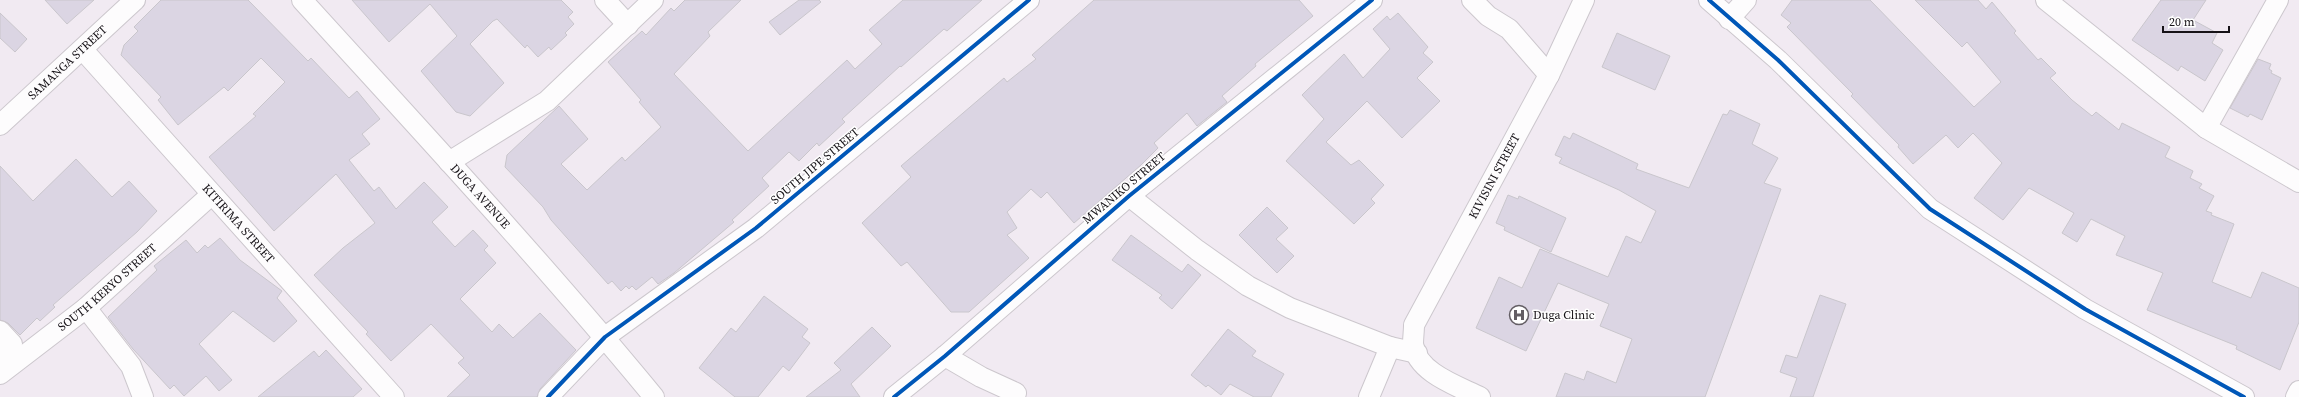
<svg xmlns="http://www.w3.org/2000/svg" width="2299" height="397" viewBox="0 0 2299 397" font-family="'Source Serif 4',serif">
	<rect width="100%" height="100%" fill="#f1eaf2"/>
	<!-- building -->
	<path fill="#dbd5e3" stroke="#c9c6cc" d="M45 0H94L67 24Z
		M161 0H248L308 61 311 58 349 98 357 91 380 119 362 134 370 144 349 160 374 191 379 187 396 209 424 182 448 207 432 222 455 247 473 230 488 246 484 250 496 263 460 299 492 332 499 324 513 338 540 313 576 350 540 389 537 397H447L470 375 458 363 464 358 431 324 391 361 366 334 368 332 314 275 343 248 375 223 336 174 274 231 209 157 256 116 253 114 285 82 261 58 228 91 224 87 178 125 158 100 161 97 121 55 124 45 138 31 134 27Z
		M352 0H561L573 12 568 17 574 24 565 33 567 35 551 50 549 47 538 57 527 45 525 48 497 19 493 21 470 44 504 83 470 116 456 112 421 71 457 36 430 4 389 42Z
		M685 0H741L708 32 710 36 674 74 748 151 847 60 855 69 882 44 869 30 903 0H982L947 31 944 29 901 67 900 66 842 119 845 122 819 146 817 143 799 161 789 152 762 178 769 186 732 220 734 222 674 273 658 284 652 277 636 290 632 286 629 289 626 286 621 291 612 281 608 284 551 220 543 207 505 167 507 155 559 106 588 139 561 164 587 190 622 157 625 161 661 127 639 102 641 100 608 62 642 31 646 35 671 8 674 11Z
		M799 0H819L821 2 780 35 769 22Z
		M1094 0H1299L1313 16 1255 64 1256 66 1222 96 1227 102 1197 126 1187 113 1154 143 1158 148 1141 165 1074 223 1047 192 1041 198 1031 189 1007 212 1017 228 1007 235 1029 258 969 312H951L907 262 901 266 862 223 911 177 901 166 1004 78 1007 82 1036 59 1032 55Z
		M1792 0H1870L1974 107 2001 82 1967 42 1962 47 1915 0H1978L1986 9 1992 2 2016 31 2014 33 2038 60 2041 58 2056 73 2050 78 2072 100 2092 116 2096 112 2119 130 2122 123 2170 147 2165 157 2193 171 2190 178 2202 184 2199 188 2214 196 2206 211 2212 213 2211 215 2234 224 2212 282 2251 298 2262 272 2299 288V322L2280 370 2236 349 2237 346 2147 310 2163 273 2116 255 2125 236 2091 219 2077 242 2062 233 2074 213 2029 188 2003 220 1974 198 2002 163 1973 133 1958 148 1946 135 1913 164 1898 147 1899 145 1851 96 1853 94 1787 27 1791 23 1781 15Z
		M2161 0H2206L2193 20 2217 33 2212 43 2223 50 2205 81 2181 66 2178 71 2132 40Z
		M0 13 27 39 15 52 0 38Z
		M1398 13 1428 47 1423 53 1433 62 1417 78 1440 101 1402 138 1367 101 1326 142 1351 165 1359 160 1384 185 1371 199 1375 203 1354 224 1286 161 1324 119 1302 95 1344 54 1363 78 1390 49 1373 29 1387 16 1390 20Z
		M1617 33 1670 56 1655 90 1602 67Z
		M2258 59 2271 64 2269 69 2272 71 2271 73 2281 78 2262 120 2250 114 2248 117 2230 108Z
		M1730 110 1760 124 1752 144 1778 158 1764 183 1781 189 1705 397H1556L1565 373 1584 380 1587 371 1616 383 1632 339 1600 326 1609 304 1558 283 1526 351 1476 328 1499 277 1522 288 1540 249 1608 277 1626 236 1641 243 1656 211 1619 190 1559 163 1562 158 1555 155 1564 136 1570 139 1573 133 1638 164 1636 169 1689 188 1723 114 1727 115Z
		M76 159 112 197 129 181 157 211 137 232 53 305 55 307 40 321 37 318 20 335 8 323 0 320V166L33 201Z
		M1508 195 1518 199 1519 196 1566 218 1551 252 1504 230 1505 227 1496 223Z
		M1267 207 1288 228 1276 239 1294 256 1277 273 1239 235Z
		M1131 235 1182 272 1188 264 1201 275 1172 309 1159 298 1162 295 1112 260Z
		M220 238 240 260 282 291 277 298 297 321 274 342 233 311 199 344 232 380 219 391 206 376 184 396 174 385 170 389 133 349 108 317 157 270 154 266 186 240 197 253 205 245 208 248Z
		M1820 295 1846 304 1813 397H1790L1797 378 1780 372 1786 355 1797 358Z
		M764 296 808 329 802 337 810 343 789 371 783 366 758 397H735L699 368 731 328 736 332Z
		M872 327 891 346 851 384 860 397H806L841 370 834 363Z
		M1228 329 1256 351 1252 356 1284 374 1271 397H1254L1230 384 1221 395 1208 385 1206 387 1191 375Z
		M326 350 362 389 353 397H258L314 351 319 357Z"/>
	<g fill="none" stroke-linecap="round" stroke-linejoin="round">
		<defs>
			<g id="street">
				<path id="s1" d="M302 0C421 131 542 261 654 397"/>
				<path d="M605 0 628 25"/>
				<path d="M1472 0 1488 16 1509 29 1549 75"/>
				<path d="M1709 0 1778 60 1930 209 2085 309 2244 397"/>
				<path d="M2046 0 2206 128 2299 182"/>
				<path d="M1729 19 1746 0"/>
				<path id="s2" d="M83 50 394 397"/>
				<path id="s3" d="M0 125 135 0"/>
				<path d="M2206 128 2278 0"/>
				<path d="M449 162 547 101 653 0"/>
				<path d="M1129 196 1197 250 1248 286 1290 308 1390 347 1417 353"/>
				<path d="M86 308 131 366 143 397"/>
				<path d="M0 331 12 344 0 360"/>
				<path d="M945 356 981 377 1016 393"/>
				<path id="s4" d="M0 374 86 308 211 195"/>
				<path d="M548 397 605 337 756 228 1029 0"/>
				<path d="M894 397 945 356 1129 196 1372 0"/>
				<path d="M1369 397 1390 347"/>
				<path id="s5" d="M1480 397C1458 386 1417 373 1413 344 1413 338 1414 331 1414 325L1549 75 1584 0"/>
				<path d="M2296 397 2299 391"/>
			</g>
		</defs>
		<!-- street casing -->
		<use href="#street" stroke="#ccc7cd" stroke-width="22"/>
		<!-- street -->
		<use href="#street" stroke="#fdfcfd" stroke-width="20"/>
		<defs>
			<path id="cycleway" d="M1709 0 1778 60 1930 209 2085 309 2244 397
				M548 397 605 337 756 228 1029 0
				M894 397 945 356 1129 196 1372 0"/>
		</defs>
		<!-- cycleway casing -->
		<use href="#cycleway" stroke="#fff" stroke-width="6"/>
		<!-- cycleway -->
		<use href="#cycleway" stroke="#0057b8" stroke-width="4"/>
	</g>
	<!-- icons -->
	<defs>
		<symbol id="hospital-ring" viewBox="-11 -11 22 22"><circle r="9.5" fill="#fff" stroke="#635e64" stroke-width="1.5"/><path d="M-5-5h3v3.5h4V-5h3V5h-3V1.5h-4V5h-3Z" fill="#635e64"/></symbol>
	</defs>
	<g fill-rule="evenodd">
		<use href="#hospital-ring" x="1508" y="304" width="22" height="22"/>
	</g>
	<g text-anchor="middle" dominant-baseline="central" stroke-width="3" stroke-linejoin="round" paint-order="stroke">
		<!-- street labels -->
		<g font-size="12" fill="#161217" stroke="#fff">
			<text stroke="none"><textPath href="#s3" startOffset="92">SAMANGA STREET</textPath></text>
			<text transform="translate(815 166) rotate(-40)">SOUTH JIPE STREET</text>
			<text stroke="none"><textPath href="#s5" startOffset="277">KIVISINI STREET</textPath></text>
			<text transform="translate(1124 188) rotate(-40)">MWANIKO STREET</text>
			<text stroke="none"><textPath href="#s1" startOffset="265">DUGA AVENUE</textPath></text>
			<text stroke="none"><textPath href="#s2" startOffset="233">KITIRIMA STREET</textPath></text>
			<text stroke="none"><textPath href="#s4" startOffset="138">SOUTH KERYO STREET</textPath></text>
		</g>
		<!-- poi labels -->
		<g font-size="12" fill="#161217" stroke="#fff" text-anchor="start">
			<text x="1533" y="315">Duga Clinic</text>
		</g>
	</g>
	<!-- scale -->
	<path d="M2163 26v6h66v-6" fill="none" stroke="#161217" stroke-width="2"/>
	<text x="2169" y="26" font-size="12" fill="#161217" stroke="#ffffff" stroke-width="3" paint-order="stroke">20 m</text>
</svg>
